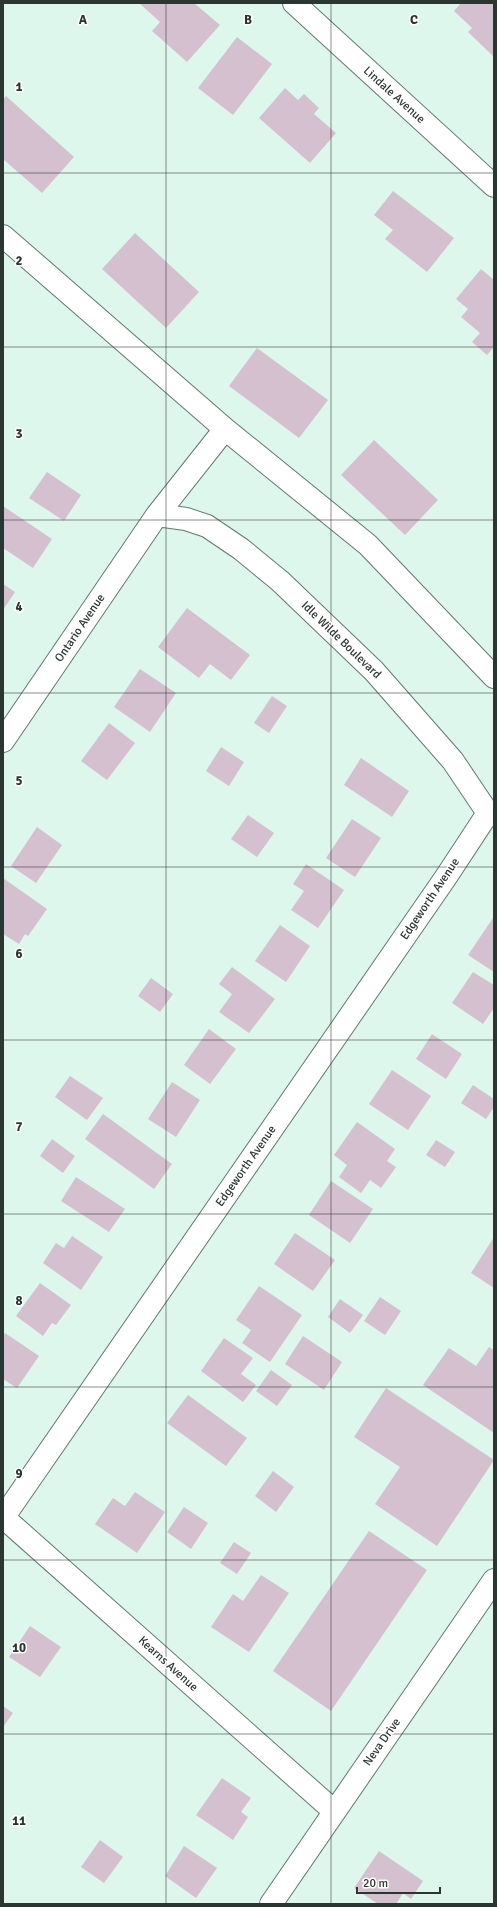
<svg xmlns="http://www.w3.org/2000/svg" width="497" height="1907" viewBox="0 0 497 1907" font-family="Signika,sans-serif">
	<rect width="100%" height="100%" fill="#def7ed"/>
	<!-- building -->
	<path fill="#d4c0cf" d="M139 3H194L220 25 187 62 152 31 160 22Z
		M461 3H494V57L468 32 472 28 454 11Z
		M237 37 272 64 233 115 198 88Z
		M285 88 298 100 304 94 319 108 314 114 336 133 310 163 259 118Z
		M6 96 74 157 42 193 3 159V100Z
		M393 191 454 238 427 272 385 239 393 230 374 215Z
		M135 233 199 292 166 328 102 269Z
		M481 269 494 280V347L487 355 472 342 480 333 461 317 468 309 456 299Z
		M257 348 328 400 299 438 229 386Z
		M374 440 438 500 405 535 341 475Z
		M47 472 81 495 64 521 29 498Z
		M3 506 52 539 33 568 3 548Z
		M3 584 15 592 3 610Z
		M187 608 250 655 231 680 210 664 199 678 158 647Z
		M140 669 176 693 150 732 114 707Z
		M272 696 287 706 269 733 254 723Z
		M109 723 135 743 107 780 81 761Z
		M221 747 244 762 229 786 206 771Z
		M361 758 409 791 392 817 344 785Z
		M248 815 274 833 257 857 231 839Z
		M352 819 381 838 355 877 326 858Z
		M37 827 62 845 36 883 11 866Z
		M306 864 344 890 318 928 291 910 304 891 293 884Z
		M3 878 47 909 28 936 25 934 19 944 3 934Z
		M493 918H494V972L468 955Z
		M280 925 310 946 286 982 255 961Z
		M232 967 275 999 249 1033 219 1012 232 994 219 984Z
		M473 972 494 985V1008L483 1024 452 1003Z
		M151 978 173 994 160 1012 138 996Z
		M209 1029 236 1049 210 1084 184 1065Z
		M432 1034 462 1054 446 1079 416 1059Z
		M392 1070 431 1096 408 1130 369 1104Z
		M70 1076 103 1098 87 1120 55 1097Z
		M172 1082 200 1100 176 1137 148 1119Z
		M473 1085 494 1099V1107L486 1119 461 1103Z
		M103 1114 172 1164 154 1189 85 1139Z
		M357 1122 395 1149 387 1161 396 1167 381 1188 370 1180 361 1193 339 1177 347 1165 334 1155Z
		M52 1139 75 1156 63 1173 40 1156Z
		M436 1140 455 1152 445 1167 426 1155Z
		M76 1177 125 1209 109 1232 61 1201Z
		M331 1181 373 1209 350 1243 309 1215Z
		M295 1233 335 1260 313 1291 274 1264Z
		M72 1236 103 1257 81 1290 43 1263 56 1243 64 1248Z
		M494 1237V1288L471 1273Z
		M40 1283 71 1305 56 1325 52 1323 43 1336 16 1316Z
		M259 1286 302 1315 270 1362 242 1343 251 1330 236 1320Z
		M380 1297 401 1311 385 1335 364 1321Z
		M340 1299 363 1315 350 1333 328 1317Z
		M5 1333 39 1356 17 1388 3 1379V1336Z
		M303 1336 342 1362 324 1390 285 1364Z
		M224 1338 253 1358 241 1374 256 1385 243 1402 201 1371Z
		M489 1347 494 1350V1433L423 1385 449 1348 476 1366Z
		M271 1370 292 1385 277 1406 256 1391Z
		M386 1388 494 1460 437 1546 375 1504 400 1467 354 1437Z
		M188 1395 247 1438 226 1466 167 1423Z
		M273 1471 294 1487 276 1512 255 1496Z
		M135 1492 165 1512 137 1553 95 1524 113 1498 125 1506Z
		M184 1507 208 1523 191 1549 167 1532Z
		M369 1531 427 1570 331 1711 273 1671Z
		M234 1542 251 1553 237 1574 220 1563Z
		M261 1575 289 1593 249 1652 211 1627 233 1594 243 1601Z
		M30 1626 61 1647 40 1677 9 1657Z
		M3 1706 13 1713 3 1727Z
		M222 1778 251 1798 241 1812 248 1817 233 1840 196 1815Z
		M100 1840 123 1857 104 1883 81 1867Z
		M184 1846 217 1868 196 1898 165 1876Z
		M379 1851 423 1881 411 1899 403 1893 396 1904H378L354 1888Z"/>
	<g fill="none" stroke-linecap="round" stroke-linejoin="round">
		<defs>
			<path id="minor" d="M294 3 494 186
				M3 236 225 429
				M3 741 157 515 225 429 368 545 494 677
				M3 1517 334 1811
				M3 1518 446 877 488 813 453 761 374 671 280 581 241 549 207 526 186 519 157 515
				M271 1904 494 1580"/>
		</defs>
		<!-- minor casing -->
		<use href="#minor" stroke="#627970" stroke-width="24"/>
		<!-- minor -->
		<use href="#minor" stroke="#fff" stroke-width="22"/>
	</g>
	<!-- grid -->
	<path fill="none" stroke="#2b3531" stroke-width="1" stroke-opacity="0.55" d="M166 3V1904M331 3V1904M3 173H494M3 347H494M3 520H494M3 693H494M3 867H494M3 1040H494M3 1214H494M3 1387H494M3 1560H494M3 1734H494"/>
	<g text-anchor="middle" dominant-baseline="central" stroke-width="3" stroke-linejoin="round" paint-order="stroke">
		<!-- street labels -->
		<g font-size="12" fill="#2b3531" stroke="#fff">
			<text transform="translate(394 95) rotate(42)">Lindale Avenue</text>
			<text transform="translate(80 628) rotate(-56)">Ontario Avenue</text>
			<text transform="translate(341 640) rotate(44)">Idle Wilde Boulevard</text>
			<text transform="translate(430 899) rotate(-56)">Edgeworth Avenue</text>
			<text transform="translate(246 1166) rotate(-55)">Edgeworth Avenue</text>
			<text transform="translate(168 1664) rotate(42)">Kearns Avenue</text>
			<text transform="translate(382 1742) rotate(-55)">Neva Drive</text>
		</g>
	</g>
	<g font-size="13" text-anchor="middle" font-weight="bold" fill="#2b3531" stroke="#fff" stroke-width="3" stroke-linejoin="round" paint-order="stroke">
		<text x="83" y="24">A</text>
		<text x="248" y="24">B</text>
		<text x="414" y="24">C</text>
		<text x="19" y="91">1</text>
		<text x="19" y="265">2</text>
		<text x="19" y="438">3</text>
		<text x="19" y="611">4</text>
		<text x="19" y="785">5</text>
		<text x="19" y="958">6</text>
		<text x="19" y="1131">7</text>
		<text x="19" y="1305">8</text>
		<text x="19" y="1478">9</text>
		<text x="19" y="1652">10</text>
		<text x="19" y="1825">11</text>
	</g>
	<!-- border -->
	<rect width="497" height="1907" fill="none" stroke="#2b3531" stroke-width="8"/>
	<!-- scale -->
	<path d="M357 1887v6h83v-6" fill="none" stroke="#2b3531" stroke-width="2"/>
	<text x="363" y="1887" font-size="12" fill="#2b3531" stroke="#ffffff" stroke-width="3" paint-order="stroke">20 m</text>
</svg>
